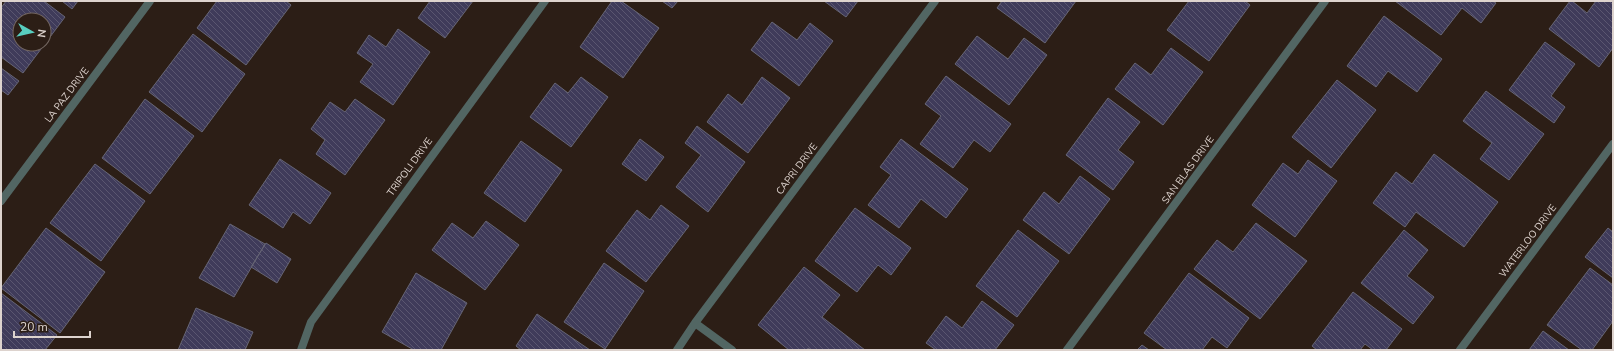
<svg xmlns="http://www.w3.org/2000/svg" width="1614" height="351" viewBox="0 0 1614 351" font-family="'Nunito Sans',sans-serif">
	<defs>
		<pattern id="building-back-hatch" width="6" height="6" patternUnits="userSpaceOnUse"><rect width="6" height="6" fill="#3f3b5a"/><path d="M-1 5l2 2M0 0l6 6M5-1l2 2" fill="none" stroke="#5a5670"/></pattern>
	</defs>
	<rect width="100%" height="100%" fill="#2c1e16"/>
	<!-- building -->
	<path fill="url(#building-back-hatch)" stroke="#666575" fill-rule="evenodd" d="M6 1H44L65 17 23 73 1 57V8ZM20 20H44V44H20Z
		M62 1H78L72 9Z
		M217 1H286L291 5 246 65 197 28Z
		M430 1H473L445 38 418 18Z
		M612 1H621L659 28 623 78 580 47Z
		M662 1H678L672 8Z
		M824 1H858L846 17Z
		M1002 1H1076L1045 43 997 8Z
		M1189 1H1245L1250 5 1209 61 1167 30Z
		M1395 1H1492L1496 3 1481 23 1462 8 1441 35Z
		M1570 1H1572L1587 13 1596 1H1613V48L1599 67 1549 29Z
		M1384 16 1442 59 1417 92 1388 71 1376 87 1347 66Z
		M772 22 797 40 810 23 833 41 799 86 751 50Z
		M398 29 430 52 393 105 360 82 373 64 357 53 369 35 386 47Z
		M193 34 245 74 202 132 149 92Z
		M977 36 1008 59 1024 38 1047 55 1009 105 955 64Z
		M1545 42 1575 64 1551 96 1565 107 1554 123 1509 90Z
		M1171 48 1203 72 1163 125 1115 89 1135 63 1151 75Z
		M1 68 19 81 8 95 1 90Z
		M946 76 1011 124 990 152 974 140 953 168 920 144 941 116 925 104Z
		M581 77 608 97 571 147 530 117 555 83 568 93Z
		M762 77 790 98 748 153 707 122 728 94 742 105Z
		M1337 80 1376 110 1331 168 1292 137Z
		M1486 91 1544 134 1509 180 1480 159 1492 143 1463 121Z
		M1108 98 1140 122 1118 150 1134 162 1113 190 1066 155Z
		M145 99 194 136 150 194 102 158Z
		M355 99 385 120 345 175 316 154 325 140 311 129 330 102 345 112Z
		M697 126 745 162 708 212 676 187 701 155 685 143Z
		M640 139 664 157 646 181 622 164Z
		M901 139 968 189 946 218 921 199 899 228 868 205 891 175 880 167Z
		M521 141 562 170 525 222 484 193Z
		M1434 154 1498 202 1464 247 1416 212 1405 227 1373 203 1396 172 1412 184Z
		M280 159 331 193 310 224 293 212 283 228 249 205Z
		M1308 160 1337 181 1295 237 1252 205 1283 163 1298 174Z
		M95 164 145 201 101 261 50 223Z
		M1080 176 1110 199 1069 254 1023 220 1044 192 1059 204Z
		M661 205 689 226 646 282 606 251 637 210 650 220Z
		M855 208 911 248 891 275 878 265 857 292 815 261Z
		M486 221 519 245 485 290 432 250 452 223 473 238Z
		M1256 223 1307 261 1260 319 1194 269 1217 240 1233 252Z
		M230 224 265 244 234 297 199 278Z
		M46 228 105 272 60 333 1 288Z
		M1608 228 1613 232V278L1585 257Z
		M1018 230 1059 261 1017 317 976 286Z
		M1404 230 1428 250 1407 276 1434 297 1413 324 1361 283Z
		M266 243 291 259 277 283 251 267Z
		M604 263 644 291 605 349 564 322Z
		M804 267 840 295 822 317 865 350H811L808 348 807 350H789L758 325Z
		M1590 268 1613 285V321L1592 350H1582L1547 325Z
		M416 273 467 303 441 350H414L382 332Z
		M1189 273 1249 318 1227 348 1212 337 1202 350H1167L1144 333Z
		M1353 292 1402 329 1386 350H1373L1365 344 1360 350H1317L1312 346Z
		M1 293 57 335 45 350H1Z
		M982 301 1014 325 995 350H936L926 343 946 316 962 328Z
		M196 308 253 332 245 350H178Z
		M537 314 590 350H521L516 346Z
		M1543 331 1569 350H1529Z
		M1142 345 1149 350H1137Z"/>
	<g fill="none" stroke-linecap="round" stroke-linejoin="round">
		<!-- minor -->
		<path stroke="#526663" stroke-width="8" d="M1 201 150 1
			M695 323 732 350
			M301 350 311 322 545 1
			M677 350 695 323 935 1
			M1067 350 1325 1
			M1460 350 1613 144"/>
	</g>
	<g text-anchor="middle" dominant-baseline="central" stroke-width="3" stroke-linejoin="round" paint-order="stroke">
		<!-- street labels -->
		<g font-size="10" fill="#ddd3ce" stroke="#2c1e16">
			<text transform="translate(67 95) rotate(-53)">LA PAZ DRIVE</text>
			<text transform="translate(410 167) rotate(-54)">TRIPOLI DRIVE</text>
			<text transform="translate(797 169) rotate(-53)">CAPRI DRIVE</text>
			<text transform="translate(1188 170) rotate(-54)">SAN BLAS DRIVE</text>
			<text transform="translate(1528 241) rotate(-53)">WATERLOO DRIVE</text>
		</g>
	</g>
	<!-- border -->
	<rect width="1614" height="351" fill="none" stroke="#ddd3ce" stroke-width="4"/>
	<!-- north arrow -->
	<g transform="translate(32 32) rotate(98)"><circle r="19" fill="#2c1e16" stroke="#736660"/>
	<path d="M0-3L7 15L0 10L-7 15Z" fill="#58cec0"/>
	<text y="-6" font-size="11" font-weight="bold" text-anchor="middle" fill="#ddd3ce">N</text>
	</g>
	<!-- scale -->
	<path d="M14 331v6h76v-6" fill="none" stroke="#ddd3ce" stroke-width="2"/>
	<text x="20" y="331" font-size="12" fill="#ddd3ce" stroke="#2c1e16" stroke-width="3" paint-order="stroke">20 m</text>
</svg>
